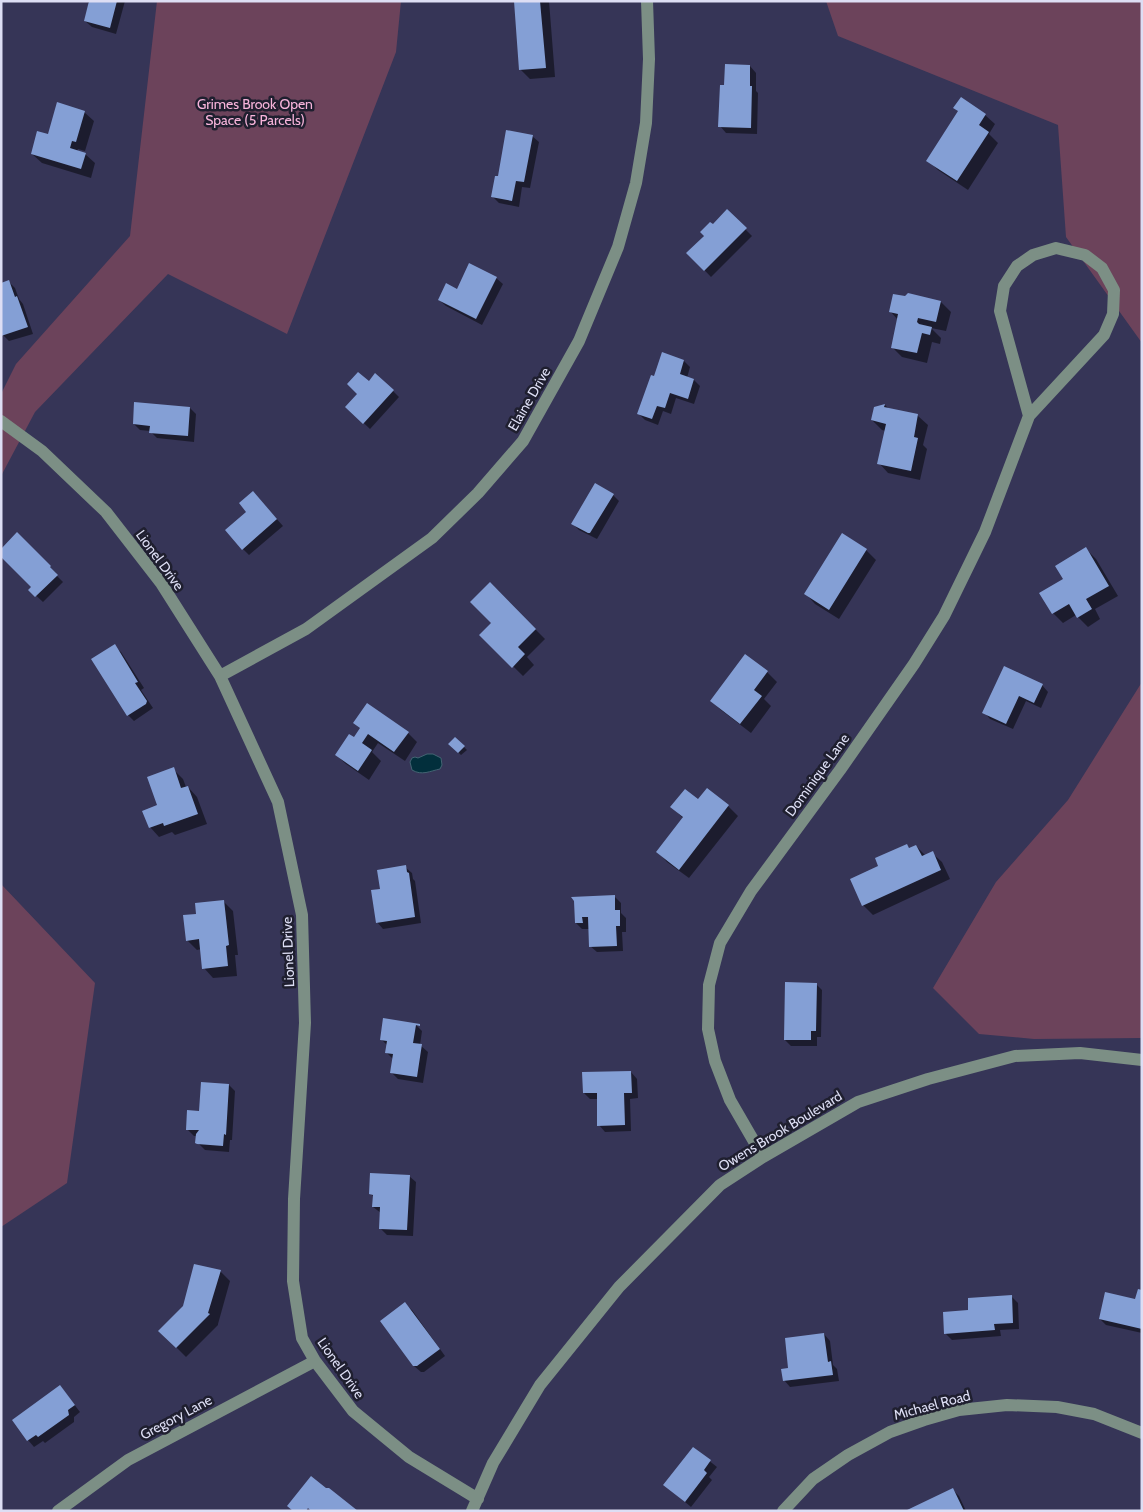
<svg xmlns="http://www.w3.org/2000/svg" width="1143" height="1512" viewBox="0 0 1143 1512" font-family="Cabin,sans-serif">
	<rect width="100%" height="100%" fill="#363557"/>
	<!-- green -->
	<path fill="#6c435b" d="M157 1H401L396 52 287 334 168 274 35 412 1 476V394L16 364 130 236Z
		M826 1H1142V343L1066 237 1058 125 838 36Z
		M1142 682V1038L1034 1039 979 1034 933 988 996 882 1068 800Z
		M1 884 95 983 67 1183 1 1227Z"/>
	<!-- water -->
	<path fill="#022f3c" stroke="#446473" d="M427 754H433L441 758 442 765 440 769C430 771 422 776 412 770L410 762 412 758 415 757 418 758Z"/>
	<!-- shadow -->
	<path fill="#0007" d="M86 1H125L116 34 92 27 85 21 90 4Z
		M515 1H549L555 77 530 79 520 69Z
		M750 66 756 73V91L758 93 757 134 726 133 720 126 726 86Z
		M84 112 94 121 85 151 78 149 77 151 85 154 95 163 91 178 42 163 32 154 49 136Z
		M985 115 995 124 989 134 998 143 968 190 938 170 928 160Z
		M532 136 539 142 530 188 522 187 519 207 499 203 493 197 499 178Z
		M727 211 752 236 711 277 688 253Z
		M496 278 503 284 482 325 446 306 439 300Z
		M9 282 15 288 19 299 23 304 33 334 9 341 3 335Z
		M908 295 941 302 951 312 946 331 931 328 941 338 940 344 932 342 927 363 902 357 892 347 898 320 890 311Z
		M684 361 690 367 687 378 694 380 700 386 694 404 676 398 671 414 663 411 658 425 645 420 639 414 655 377Z
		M369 383 393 391 399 397 370 429 347 407Z
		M885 405 889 409 918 416 928 425 923 445 927 449 920 480 888 473 879 463 886 431 882 430 872 420Z
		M190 408 196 414 194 442 157 438 150 431 140 430 134 424Z
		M613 495 619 501 597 539 579 530 572 523Z
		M259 499 283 526 249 555 243 549 248 512Z
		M17 534 56 573 55 574 63 582 43 602 30 590 33 587Z
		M1086 549 1096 559 1118 596 1095 609 1100 619 1088 627 1076 615 1063 623 1053 613 1065 579Z
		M866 550 876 560 839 619 815 604 806 594Z
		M490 584 545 639 527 657 534 665 523 676 481 635 493 623Z
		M114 646 121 652 144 688 141 690 153 708 134 721 128 715Z
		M1005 668 1042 685 1048 692 1041 708 1026 701 1013 729 990 719 984 712Z
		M767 672 777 682 764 699 771 706 751 733 721 710 711 701Z
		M355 723 408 733 417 742 405 761 378 743 372 752 381 761 369 780 346 764 336 755 354 739 361 729Z
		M455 738 467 750 461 755 450 744Z
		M173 769 183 779 186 787H188L197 797 207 824 175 835 172 832 159 837 150 827Z
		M707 790 728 806 738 816 689 878 667 862 658 852 684 819 672 807 698 801Z
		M907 845 910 849 916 846 926 856 932 853 942 862 950 879 873 915 863 905 880 867Z
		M405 867 412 873 413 879 415 881 421 923 383 929 377 922 381 890Z
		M614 896 621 903V913L626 918V932H622L623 951 597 952 590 946 589 929H582L576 923 575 901Z
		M223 901 233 911 238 955H235L237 976 213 978 204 968 201 949 197 950 187 940 197 915Z
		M816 984 822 990 821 1037H817V1046H791L785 1040Z
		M415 1024 422 1031 420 1045 428 1052 423 1083 398 1079 392 1073 394 1060 387 1053 388 1046 381 1039Z
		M631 1072 637 1079 638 1098 630 1099 631 1131 605 1132 599 1125 598 1099H590L584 1093Z
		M229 1085 235 1091 232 1140H230L229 1152 205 1150 197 1142V1136H194L187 1129 200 1112Z
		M409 1176 416 1182 413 1236 387 1235 381 1229V1213L373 1207 374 1197 371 1194Z
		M220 1271 230 1281 218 1324V1325L186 1357 160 1331Z
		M1142 1291V1333L1106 1325 1100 1319 1136 1300Z
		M1012 1297 1018 1303 1019 1329 1000 1330 1001 1336 952 1340 945 1333 970 1312Z
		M405 1304 412 1310 445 1356 424 1372H421L414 1366Z
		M824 1334 830 1341 833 1365 837 1369 839 1381 790 1387 784 1380 790 1369Z
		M60 1386 80 1412 74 1417V1422L45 1443 43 1441 34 1447 28 1440 13 1420Z
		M693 1448 717 1467 709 1477 712 1480 691 1507 665 1485Z
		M953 1490 959 1496 966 1511H908Z"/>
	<!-- building -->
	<path fill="#849fd5" d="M89 1H117L110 28 84 21Z
		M514 1H540L546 68 519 70Z
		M725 64 750 65V86H752L751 128 718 127 720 85H724Z
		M961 97 986 114 979 125 989 132 957 181 926 161 958 111 953 108Z
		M57 102 85 111 76 142 72 141 70 148 86 153 81 169 31 154 37 131 48 134Z
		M506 130 533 135 524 182 516 181 512 201 491 197 495 176H498Z
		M727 209 747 228 704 271 686 253 704 236 700 232 710 222 713 224Z
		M469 263 497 277 476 319 438 300 446 283 457 289Z
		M9 280 15 297 17 296 28 327 1 336V283Z
		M908 293 941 301 936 322 918 318 917 322 919 324 932 327 930 335 922 333 917 353 891 348 898 314 889 312 893 294 905 296Z
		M662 352 684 360 680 374 694 379 688 399 670 393 665 408 657 406 652 419 637 414 651 375 654 376Z
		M358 372 369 381 375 373 394 390 363 424 345 407 357 394 347 384Z
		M134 402 190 407 188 436 149 433 150 426 133 424Z
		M885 404 884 407 918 414 914 437 918 438 911 471 877 464 886 424 871 420 874 407Z
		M595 483 614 494 590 533H588L571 524Z
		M253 491 277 519 242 550 225 530 246 512 239 503Z
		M17 532 51 566 50 567 58 575 35 597 28 590 31 587 1 557V549Z
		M842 533 867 549 829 610 804 594Z
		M1086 547 1109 586 1086 599 1092 609 1077 618 1069 604 1052 614 1039 593 1063 579 1055 566Z
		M490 582 536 629 518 647 525 654 512 668 479 635 491 623 470 602Z
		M115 644 138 682 135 683 147 701 146 704 127 716 91 659Z
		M745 654 768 671 754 690 762 696 740 724 710 701Z
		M1004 666 1043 684 1034 703 1019 696 1006 724 982 713Z
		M367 703 409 732 394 752 368 734 362 743 372 750 358 771 335 755 349 734 354 737 360 728 353 723Z
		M455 737 465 746 458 753 448 744Z
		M174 767 181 788 188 786 198 814 164 826 163 823 149 828 142 811 157 805 147 777Z
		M707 788 729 805 679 870 656 852 683 817 670 807 685 789 698 799Z
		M907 844 909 848 916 845 922 856 933 851 941 870 862 906 850 879 878 866 875 858Z
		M406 865 407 872 409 873 415 917 376 923 371 890 380 889 377 870Z
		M615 895V910H620V926H616L617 946 589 947 588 917H582L583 923H575L574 901 571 897Z
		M224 900 229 945 226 946 228 966 202 969 199 939 186 941 183 915 196 914 195 903Z
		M785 982 817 983 816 1031H811V1040H784Z
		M383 1018 420 1024V1026L416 1025 413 1043 422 1044 417 1077 390 1073 393 1054 385 1053 387 1041 380 1040Z
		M631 1071 632 1093H624L625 1125 597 1126V1093H583L582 1072Z
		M201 1082 229 1084 226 1135 224 1134 223 1146 197 1144 195 1143 196 1134 199 1130H186L187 1110 199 1111Z
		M370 1173 410 1175 407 1230 379 1229 380 1207H372L373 1195 369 1194Z
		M194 1264 221 1270 208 1313 210 1314 176 1348 158 1331 183 1306Z
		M1138 1289 1142 1290V1329L1099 1319 1105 1292 1135 1299Z
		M1012 1295 1013 1323 994 1324 995 1330 944 1334 943 1312 968 1310V1298Z
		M405 1302 440 1349 417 1366H413L380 1321Z
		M824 1333 828 1362 831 1361 833 1375 783 1381 781 1369 788 1368 785 1338Z
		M60 1385 75 1405 68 1410 69 1415 38 1437 36 1435 27 1441 12 1420Z
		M693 1447 711 1460 704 1470 707 1473 685 1502 663 1485Z
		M311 1476 326 1488H329L358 1511H311L308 1508 306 1511H293L287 1506Z
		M953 1488 964 1511H905Z"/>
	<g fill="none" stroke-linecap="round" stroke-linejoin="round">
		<!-- minor -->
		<path stroke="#7c8f85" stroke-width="12" d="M1 421 42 451 106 512 161 583 220 676 278 802 302 915 305 1023 294 1199 293 1281 302 1338 315 1361 353 1411 409 1457 478 1499
			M220 676 306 629 432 538 478 493 523 441 579 341 618 247 636 183 646 123 649 59 647 1
			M763 1157 730 1100 715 1061 708 1029 709 985 720 943 751 891 840 770 914 664 944 616 985 532 1029 416 1104 335 1113 314 1114 290 1102 268 1085 255 1056 248 1033 255 1017 266 1004 286 1000 311 1029 416
			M58 1511 128 1460 315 1361
			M472 1511 493 1463 540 1385 619 1287 720 1185 763 1157 858 1102 928 1079 1015 1056 1080 1053 1142 1060
			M783 1511 813 1479 848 1455 890 1432 924 1420 959 1410 1007 1405 1057 1407 1094 1414 1142 1433"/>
	</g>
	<g text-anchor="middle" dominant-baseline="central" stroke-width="5" stroke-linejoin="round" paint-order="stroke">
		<!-- park labels -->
		<g font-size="14" fill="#f8b4db" stroke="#1f1f2f">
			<text x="255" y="104">Grimes Brook Open<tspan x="255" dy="16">Space (5 Parcels)</tspan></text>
		</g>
		<!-- street labels -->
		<g font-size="14" fill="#dddef4" stroke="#1f1f2f">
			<text transform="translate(529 399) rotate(-60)">Elaine Drive</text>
			<text transform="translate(160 560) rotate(54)">Lionel Drive</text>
			<text transform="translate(817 775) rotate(-54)">Dominique Lane</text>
			<text transform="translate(288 952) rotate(-92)">Lionel Drive</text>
			<text transform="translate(780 1131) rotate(-31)">Owens Brook Boulevard</text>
			<text transform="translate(341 1368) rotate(55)">Lionel Drive</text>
			<text transform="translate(932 1405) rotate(-15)">Michael Road</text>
			<text transform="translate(176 1417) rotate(-28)">Gregory Lane</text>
		</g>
	</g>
	<!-- border -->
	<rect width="1143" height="1512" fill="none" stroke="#dddef4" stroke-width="5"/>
</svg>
